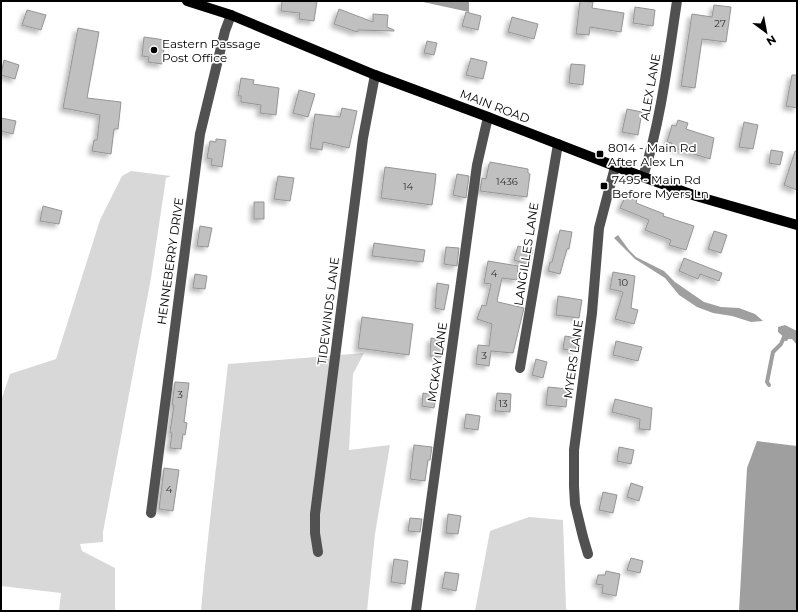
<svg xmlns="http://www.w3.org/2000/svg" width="798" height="612" viewBox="0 0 798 612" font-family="Montserrat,sans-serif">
	<defs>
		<filter id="shadow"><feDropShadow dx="-3.5" dy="3.5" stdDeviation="2" flood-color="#0004"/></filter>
	</defs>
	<rect width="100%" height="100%" fill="#fff"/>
	<!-- green -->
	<path fill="#d8d8d8" d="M131 171 171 176 166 178 151 278 103 532V542L80 544 82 551 115 568V611H59L61 593 1 586V401L10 374 56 359 100 220 122 176Z
		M364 353 353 374 349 450 390 445 375 534 367 611H201C208 528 219 446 228 364Z
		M529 517 563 520 566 609 568 611H475L490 531Z"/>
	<!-- water -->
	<path fill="#9f9f9f" d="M423 1H469V12L423 2Z
		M618 235 629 250 636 257 664 271 675 282 704 302 721 307 739 308 755 314 763 321 751 322 732 316 713 313 697 307 679 295 665 278 635 259 614 238Z
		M785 325 797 331V345L792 339H786L778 332V327Z
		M757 441 797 446V611H739L747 468Z"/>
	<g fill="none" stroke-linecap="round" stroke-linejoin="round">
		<!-- stream -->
		<path stroke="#9f9f9f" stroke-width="4" d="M769 385 767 382 773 352 781 344 784 337 786 339"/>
	</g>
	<!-- building -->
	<path fill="#c0c0c0" stroke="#959595" filter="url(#shadow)" d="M282 1H317L314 21 299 19 300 13 281 11Z
		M580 1 593 2 592 8 624 13 621 32 590 27 589 35 576 34Z
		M714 5 731 7 726 42 702 39 695 88 681 86 692 14 712 17Z
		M635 7 655 10 653 26 633 23Z
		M339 9 373 22V14L388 15 387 27 394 30V31L358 30 357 32 334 24Z
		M27 10 46 15 41 30 22 25Z
		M466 12 481 16 478 30 462 26Z
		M512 17 538 24 534 39 508 32Z
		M78 28 99 32 87 98 121 102 118 129H114L111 154 92 151 94 140H97L100 115 63 108Z
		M144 37 165 40 162 64 148 62 149 57 142 56Z
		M427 41 437 43 434 55 424 53Z
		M471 58 487 62 483 79 466 75Z
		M4 60 19 65 15 79 1 75Z
		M571 64 585 65 583 85 569 83Z
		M792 75H797V108L786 106Z
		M241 78 254 80 253 84 279 88 276 115 260 113 261 105 241 102V96H238Z
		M299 90 315 94 308 117 293 113Z
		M342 108 357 111 349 148 323 142 322 150 310 148 315 114 340 117Z
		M627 109 642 112 638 135 622 132Z
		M1 118 16 121 13 134 1 131Z
		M678 120 688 123 686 129 714 138 710 159 671 147 672 143 667 142 672 125 676 126Z
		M744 122 758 125 753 149 739 147Z
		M216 139 226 140 222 167 211 165 212 159 207 158 210 141 216 142Z
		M771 150 783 152 780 165 769 163Z
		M795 151H797V190L784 185Z
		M490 162 528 169V173L530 174 527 197 480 191 482 178 486 179 489 164H490Z
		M385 167 436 174 435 184 432 205 381 198Z
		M457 174 469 176 466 198 453 195Z
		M278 176 294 178 290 201 274 199Z
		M626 195 637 199 636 203 664 214 663 216 694 226 686 250 669 245 671 240 645 230 649 220 620 208Z
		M254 202H264V219H254Z
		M43 206 62 211 59 224 40 221Z
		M200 226 212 228 208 247 197 246Z
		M560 230 572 232 569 249H567L560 274 548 271 550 262H552Z
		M714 231 727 235 721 253 708 249Z
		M374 243 425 250 423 262 372 256Z
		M518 246 533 250 529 265 514 260Z
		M446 247 459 248 457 266 444 264Z
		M684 258 722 273 719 281 700 274 698 279 679 271Z
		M488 261 518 266 517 280 502 278 497 301 498 302 524 308 513 353 491 351 489 366 476 364 478 345 489 346 492 324 477 319 482 305 486 306 491 284 484 283Z
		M613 272 635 276 631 308 638 310 634 324 615 319 623 292 610 289Z
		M195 274 207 276 205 289 193 288Z
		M437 283 449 285 444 310 435 308Z
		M558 296 582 300 579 318 556 315Z
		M362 317 413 324 409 355 358 348Z
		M565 336 578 338 575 351 563 349Z
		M431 338 443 340 441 357 430 356Z
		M616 341 642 347 638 361 613 355Z
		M536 359 547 362 543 378 532 375Z
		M175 382 189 383 184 422 187 423 185 435 183 434 181 449 170 448 172 433 170 432 174 405H172Z
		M548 387 568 389 566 407 546 405Z
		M423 393 436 395 434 408 422 406Z
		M497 393 511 394 510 412 495 411Z
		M615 399 652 408 650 430 639 429 640 419 612 412Z
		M466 414 480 416 478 430 464 428Z
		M414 445 432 447 430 460H428L425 481 410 479Z
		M619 447 634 450 631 464 617 461Z
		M164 468 179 470 173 511 159 509Z
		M631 483 643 487 639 501 627 497Z
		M603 492 617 495 613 513 599 510Z
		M448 514 461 516 458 534 446 533Z
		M410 518 422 519 420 532 408 531Z
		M631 558 643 561 640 573 627 570Z
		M394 559 408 561 405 584 391 582Z
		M606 571 620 574 616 596 602 593 603 585 596 584 598 575H605Z
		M445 572 459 574 456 591 442 588Z"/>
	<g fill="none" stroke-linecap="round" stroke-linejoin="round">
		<!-- minor -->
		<path stroke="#515151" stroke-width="10" d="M643 177C661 120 668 60 677 1
			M520 368 558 144
			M151 513 200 134 225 31 231 15
			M318 552 315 533V514L363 138 375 75
			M588 554 583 537 575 504 574 486V450L592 313 599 228 615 167
			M416 611 477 165 488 117"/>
		<!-- major -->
		<path stroke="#000" stroke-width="10" d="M187 1 231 15 375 75 488 117 643 177 696 196 797 225"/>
	</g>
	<!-- markers -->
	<g fill="#000" stroke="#fff" stroke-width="1.5">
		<circle cx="154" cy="50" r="4"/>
		<rect x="596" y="150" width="8" height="8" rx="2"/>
		<rect x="600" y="182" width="8" height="8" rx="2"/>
	</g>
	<g text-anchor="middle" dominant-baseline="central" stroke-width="3.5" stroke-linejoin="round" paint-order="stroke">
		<!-- number labels -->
		<g font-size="10" fill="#303030">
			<text x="720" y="23">27</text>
			<text x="507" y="181">1436</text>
			<text x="408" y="186">14</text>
			<text x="494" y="273">4</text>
			<text x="623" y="282">10</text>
			<text x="484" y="355">3</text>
			<text x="180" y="394">3</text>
			<text x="503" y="403">13</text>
			<text x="169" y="489">4</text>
		</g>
		<!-- poi labels -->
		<g font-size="12" fill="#000" stroke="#fff" text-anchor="start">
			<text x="162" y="43">Eastern Passage<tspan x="162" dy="14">Post Office</tspan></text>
			<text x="608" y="147">8014 - Main Rd<tspan x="608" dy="14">After Alex Ln</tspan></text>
			<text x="612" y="179">7495 - Main Rd<tspan x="612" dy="14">Before Myers Ln</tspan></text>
		</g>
		<!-- street labels -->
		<g font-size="12" fill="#000" stroke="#fff">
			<text transform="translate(650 87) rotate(-80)">ALEX LANE</text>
			<text transform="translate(495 106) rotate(21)">MAIN ROAD</text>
			<text transform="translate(526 254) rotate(-81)">LANGILLES LANE</text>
			<text transform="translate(170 261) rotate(-82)">HENNEBERRY DRIVE</text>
			<text transform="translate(328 311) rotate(-83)">TIDEWINDS LANE</text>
			<text transform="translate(573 359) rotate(-82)">MYERS LANE</text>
			<text transform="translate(437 362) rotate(-82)">MCKAY LANE</text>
		</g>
	</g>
	<!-- border -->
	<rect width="798" height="612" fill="none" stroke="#000000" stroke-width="4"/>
	<!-- north arrow -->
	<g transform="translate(766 32) rotate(148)" stroke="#ffffff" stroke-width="3" paint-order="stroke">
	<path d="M0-3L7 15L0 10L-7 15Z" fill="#000000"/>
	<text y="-6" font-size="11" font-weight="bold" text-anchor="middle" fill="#000000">N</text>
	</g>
</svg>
